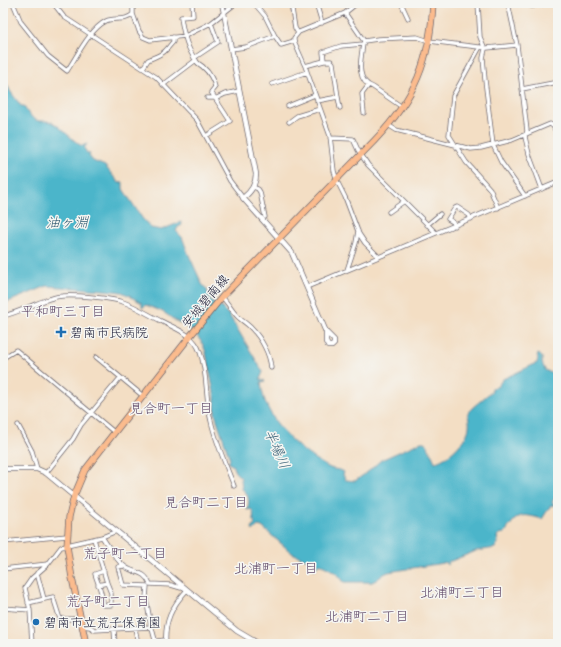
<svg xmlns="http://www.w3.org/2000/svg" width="561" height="647" viewBox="0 0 561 647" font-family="'Comic Neue','Klee One',sans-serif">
	<rect width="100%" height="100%" fill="#f6f6f2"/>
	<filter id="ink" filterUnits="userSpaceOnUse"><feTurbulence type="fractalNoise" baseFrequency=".025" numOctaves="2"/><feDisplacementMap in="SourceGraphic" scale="8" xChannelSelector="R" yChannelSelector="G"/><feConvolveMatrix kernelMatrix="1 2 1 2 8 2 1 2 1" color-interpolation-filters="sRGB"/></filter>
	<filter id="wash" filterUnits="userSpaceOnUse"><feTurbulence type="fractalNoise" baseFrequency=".012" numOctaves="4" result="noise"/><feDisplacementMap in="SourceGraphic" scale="16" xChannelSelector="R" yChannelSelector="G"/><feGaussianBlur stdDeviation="0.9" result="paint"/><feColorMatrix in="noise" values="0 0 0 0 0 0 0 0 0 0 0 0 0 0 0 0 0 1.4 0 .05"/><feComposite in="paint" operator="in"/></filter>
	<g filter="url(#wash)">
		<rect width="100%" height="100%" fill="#f3dec4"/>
		<!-- water -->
		<path fill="#4cb5ca" stroke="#376c82" d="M3 77 8 86 10 91 21 106H24C26 112 33 120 39 121 44 121 48 121 52 122 60 126 73 141 82 146L87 144 84 148 87 153 90 154 89 156 93 161 105 166 118 182 120 183 123 182V189L142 218 151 228 161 230 181 222 182 225 178 227 176 231 182 237 188 253 202 284 207 290 209 299 220 306 229 315 263 372 260 379 265 381 261 382C263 419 299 452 330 468 335 470 340 469 344 472L343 475 346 480 355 481 369 471 381 460 421 442H424L427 444 435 462C447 460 468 440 469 427 470 422 468 418 468 414L472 408 492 391V388L497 387 503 379 537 363 538 358 537 355 539 354 542 357V363L545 370 553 374H558V493L552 502 555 506 551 505 542 519C519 512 517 515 504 534L502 533 497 536 498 543 495 548 476 551 451 561H449L447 565 445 562 443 563 388 572C382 574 378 580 372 582H344C338 573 328 567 319 564L314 570 315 563 292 553 262 527 258 526 253 531 252 529 255 524 254 521 253 512 251 509 247 510C250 502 249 494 242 489L241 478 235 472 234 466 228 463 230 459 215 414V398L206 353C201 335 189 328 174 320 172 319 171 317 169 316 163 311 153 308 146 305L142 308V303L131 297 130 295H128L122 292 104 290 47 286 3 304Z"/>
	</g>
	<g filter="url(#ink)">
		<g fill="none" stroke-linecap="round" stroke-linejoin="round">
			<defs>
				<path id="minor" d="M13 3 21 22 48 56 67 71C77 56 90 29 106 21 115 17 125 22 133 14
					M53 3 64 17 156 77 197 120 230 181 243 198
					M133 3V14L139 31 143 37 150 40 185 36 211 23 235 4 240 3
					M192 3 193 16 181 17C183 33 187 49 197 62 199 65 202 65 204 68 209 72 214 81 215 87L211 92 230 121 206 136
					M254 3 265 16 275 36 281 45 294 41V38L299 32 345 13 356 4 360 3
					M291 3 295 28 298 33
					M316 3 322 23
					M401 3 408 18
					M478 3 480 37 485 49 483 58 485 80 493 145 501 162 525 196
					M508 3 517 45 527 131 525 137 529 154 542 189
					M518 3 532 6 554 3
					M345 13 364 41 363 44C361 59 355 81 373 87L402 107
					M294 41 305 66 330 136 334 171 337 181 345 197 359 234 365 243 379 257
					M364 41 378 39 417 37 429 41 487 48 517 45
					M480 47 453 96 449 135 466 162 490 189 498 208
					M231 49 246 47 275 36
					M194 58 218 42 211 23
					M324 61 323 52 341 46 363 44
					M305 66 324 61H331L333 63 338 97 317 101
					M143 68 148 60C154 57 162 55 166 50 169 47 170 45 173 42V37
					M272 84 307 72
					M163 85 196 60
					M522 89 558 82
					M338 97 340 108
					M207 98H217L225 94 239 91
					M288 106 315 95
					M364 113 362 94 368 86
					M289 122 297 116 320 109
					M388 125 396 130 471 149 481 148 512 140 550 124 553 126 558 135
					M330 138 353 139 358 150 368 165 436 233
					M253 187 258 189 260 192 265 217
					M389 212 403 202
					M427 225 440 214
					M455 226 453 222 448 219 455 208 457 207 469 215 471 219
					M347 270 356 243 358 231
					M307 287 558 182
					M222 297C228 303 232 311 238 317 242 321 248 324 252 329 261 338 270 354 271 368
					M3 316C23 312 44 297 63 296 76 295 111 298 123 302 137 307 149 315 161 321 176 329 194 334 200 352 208 374 205 398 211 421 216 443 226 465 234 486
					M96 357 143 396
					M3 358 16 350 114 432
					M18 425 32 451 37 469
					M46 473 73 439 81 425 120 378
					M102 537C108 545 115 559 123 565 132 574 144 569 150 584L171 585 181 588 183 587
					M94 539 107 583 98 585
					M3 542 67 536
					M67 545 102 537 117 531
					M123 566 118 567 123 585 147 586 146 598 150 621 155 640 157 641 165 640
					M3 569 48 564
					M104 571 95 574C98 584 103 594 103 605H111V593L107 583
					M37 573 44 599
					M28 603 53 597 60 619H81
					M3 608 30 610
					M82 626 90 627 95 630 151 627
					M135 628 138 644
					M114 629 115 644
					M32 644 30 610 25 588 32 578 48 564 61 547 67 546
					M166 644C164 622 172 606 187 590
					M249 644 251 640"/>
				<path id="tertiary" d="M222 3 256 174C256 185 251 192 243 198L292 253 326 332 334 340V344L332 346H328L326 342V332
					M3 469H37L46 473 237 631 259 644"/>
				<path id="primary" d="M86 644 72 578 67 546 69 517 74 496 85 470 191 335 222 297 375 140C415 98 430 61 433 3"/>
			</defs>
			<!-- minor casing -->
			<use href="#minor" stroke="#6b646b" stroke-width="5"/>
			<!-- tertiary casing -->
			<use href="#tertiary" stroke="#6b646b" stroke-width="6"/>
			<!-- primary casing -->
			<use href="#primary" stroke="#6b646b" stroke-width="7"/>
			<!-- minor -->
			<use href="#minor" stroke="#fff" stroke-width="3.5"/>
			<!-- tertiary -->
			<use href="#tertiary" stroke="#fff" stroke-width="4.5"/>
			<!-- primary -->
			<use href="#primary" stroke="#fbbb8d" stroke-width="5.5"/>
		</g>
	</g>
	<!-- markers -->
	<g fill="#1f6fb2" stroke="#f6f6f2" stroke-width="1.5">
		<path d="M59 326h4v4h4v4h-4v4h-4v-4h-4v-4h4z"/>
		<circle cx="36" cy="622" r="4"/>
	</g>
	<g text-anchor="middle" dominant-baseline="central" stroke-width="3" stroke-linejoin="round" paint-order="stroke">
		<!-- street labels -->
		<g font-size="13" fill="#22223b" stroke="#f6f6f2">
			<text transform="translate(205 301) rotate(-50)">安城碧南線</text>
		</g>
		<!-- poi labels -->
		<g font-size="13" fill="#22223b" stroke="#f6f6f2" text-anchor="start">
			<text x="70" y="332">碧南市民病院</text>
			<text x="44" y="622">碧南市立荒子保育園</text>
		</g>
		<!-- water labels -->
		<g font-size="14" font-style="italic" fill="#335d74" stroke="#f6f6f2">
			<text x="67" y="222">油ヶ淵</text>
			<text transform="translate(277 449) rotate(66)">半場川</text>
		</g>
		<!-- neighbourhood labels -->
		<g font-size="14" fill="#685270" stroke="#f6f6f2">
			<text x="63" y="311">平和町三丁目</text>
			<text x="171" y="408">見合町一丁目</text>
			<text x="206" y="502">見合町二丁目</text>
			<text x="125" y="553">荒子町一丁目</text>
			<text x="276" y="568">北浦町一丁目</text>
			<text x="462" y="592">北浦町三丁目</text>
			<text x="108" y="601">荒子町二丁目</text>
			<text x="367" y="616">北浦町二丁目</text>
		</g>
	</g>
	<!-- margin -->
	<rect width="561" height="647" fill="none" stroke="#f6f6f2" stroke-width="16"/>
</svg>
